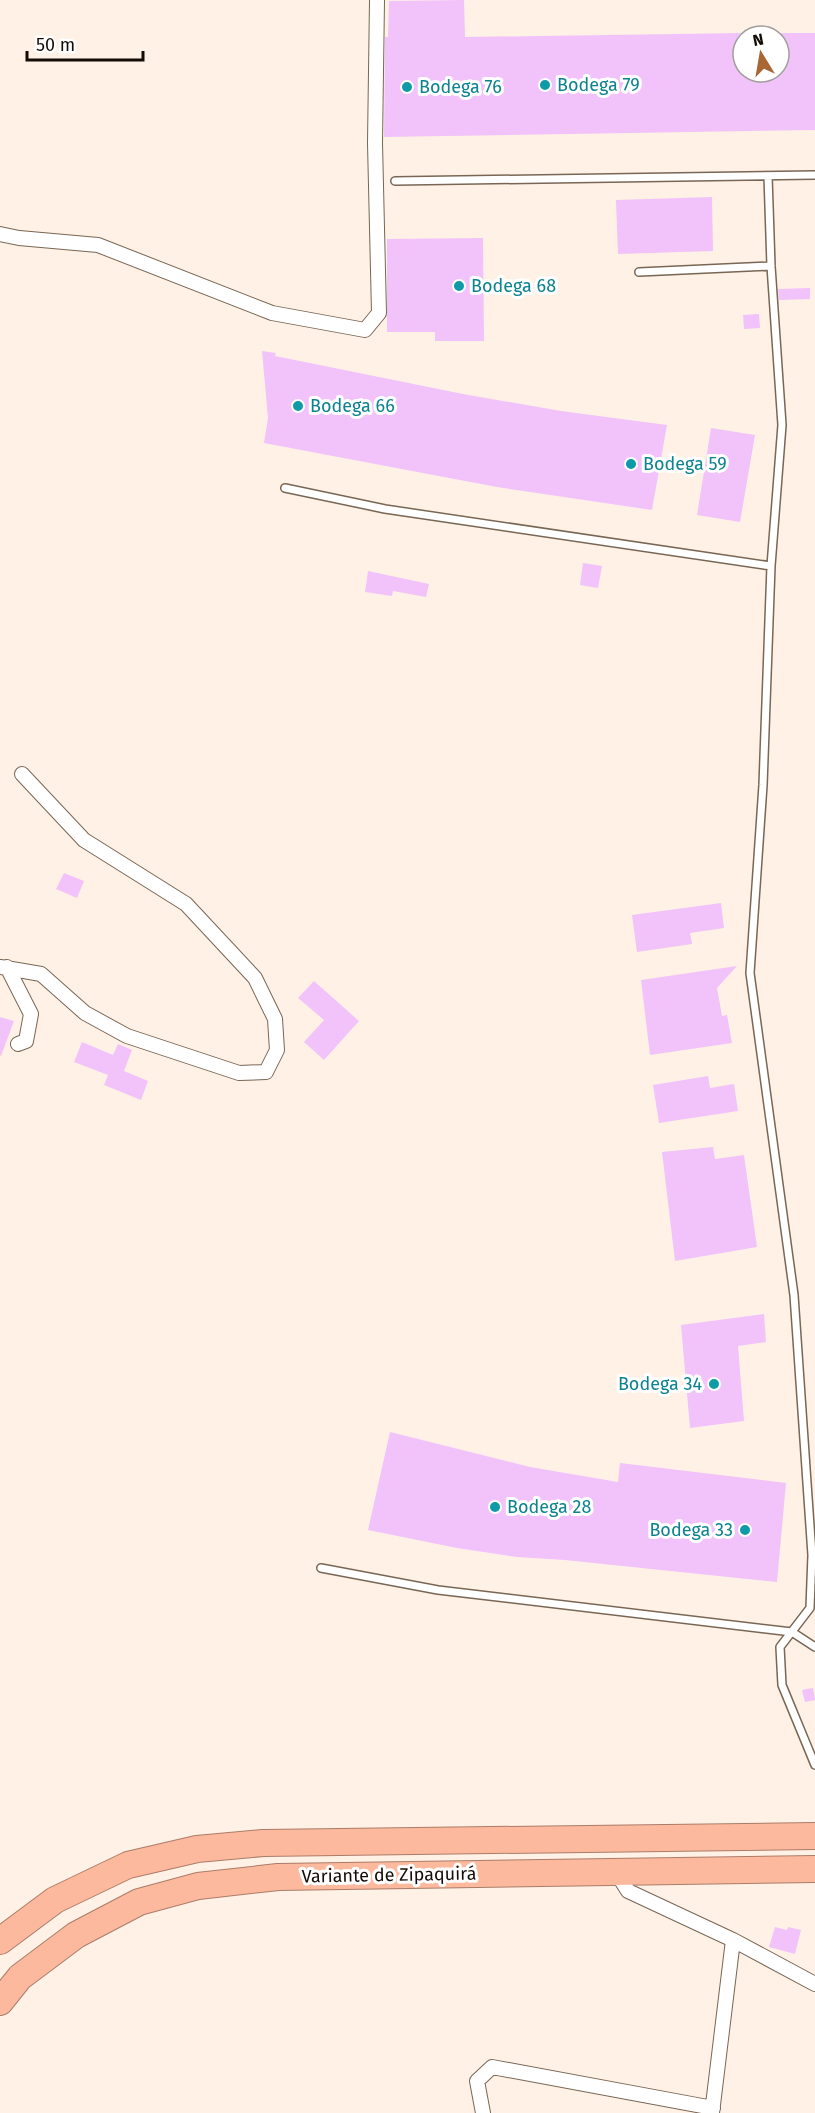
<svg xmlns="http://www.w3.org/2000/svg" width="815" height="2113" viewBox="0 0 815 2113" font-family="'Fira Sans',sans-serif">
	<rect width="100%" height="100%" fill="#fff1e5"/>
	<!-- building -->
	<path fill="#f1c3fa" d="M464 0 465 37 743 33V72H779V33H815V130L384 137 385 37H388L389 1Z
		M712 197 713 251 618 254 616 200Z
		M483 238 484 341H435V332H387V239Z
		M810 288V299L779 300 778 289Z
		M759 314 760 328 744 329 743 315Z
		M262 351 276 353 275 356 463 394 561 411 667 425 652 510 497 487 264 443 268 418Z
		M711 428 755 435 740 522 697 515Z
		M583 563 602 566 598 588 580 585Z
		M368 571 429 584 426 597 393 591 392 596 365 592Z
		M64 873 84 881 77 898 56 889Z
		M721 903 724 928 690 933 692 944 637 952 632 915Z
		M737 966 717 988 722 1016 727 1015 732 1043 650 1055 641 980Z
		M314 981 359 1021 324 1060 304 1042 324 1020 298 998Z
		M0 1017 14 1021 1 1056 0 1055Z
		M82 1042 113 1055 118 1044 132 1050 124 1071 148 1081 141 1100 104 1085 108 1075 74 1062Z
		M708 1076 710 1088 734 1084 738 1111 659 1123 653 1085Z
		M713 1147 715 1159 744 1155 757 1247 675 1261 662 1152Z
		M764 1314 766 1342 738 1346 744 1421 690 1428 681 1325Z
		M390 1432 530 1467 618 1482 620 1463 786 1483 777 1582 565 1560 517 1557 457 1548 368 1530Z
		M813 1688 815 1700 805 1702 802 1690Z
		M775 1927 787 1930 788 1927 801 1930 795 1954 769 1947Z"/>
	<g fill="none" stroke-linecap="round" stroke-linejoin="round">
		<defs>
			<path id="lane" d="M768 176 771 266 782 425 771 566 763 785 750 973 794 1295 812 1555 810 1608 780 1647 782 1685 815 1765
				M395 181 815 175
				M639 272 771 266
				M285 488 385 509 771 566
				M321 1568 438 1590 792 1632 815 1647"/>
			<path id="street" d="M0 234 19 238 98 245 272 313 365 330 379 313 375 143 377 0
				M0 967 41 974 85 1013 127 1036 239 1073 266 1072 277 1050 275 1019 255 978 186 904 84 840 22 774
				M7 967 31 1014 26 1041 18 1044
				M616 1872 628 1891 733 1940 815 1984
				M483 2113 477 2081 492 2067 713 2108
				M712 2113 733 1940"/>
			<path id="highway" d="M0 1941 55 1900 128 1865 197 1849 263 1843 815 1836
				M0 2002 20 1977 76 1935 139 1902 198 1886 278 1877 815 1869"/>
		</defs>
		<!-- lane casing -->
		<use href="#lane" stroke="#796654" stroke-width="10"/>
		<!-- street casing -->
		<use href="#street" stroke="#796654" stroke-width="16"/>
		<!-- highway casing -->
		<use href="#highway" stroke="#ab7c69" stroke-width="28"/>
		<!-- lane -->
		<use href="#lane" stroke="#fff" stroke-width="7"/>
		<!-- street -->
		<use href="#street" stroke="#fff" stroke-width="14"/>
		<!-- highway -->
		<use href="#highway" stroke="#fdb99e" stroke-width="26"/>
	</g>
	<!-- markers -->
	<g fill="#0f9aa8" stroke="#fff" stroke-width="2">
		<circle cx="545" cy="85" r="6"/>
		<circle cx="407" cy="87" r="6"/>
		<circle cx="459" cy="286" r="6"/>
		<circle cx="298" cy="406" r="6"/>
		<circle cx="631" cy="464" r="6"/>
		<circle cx="714" cy="1384" r="6"/>
		<circle cx="495" cy="1507" r="6"/>
		<circle cx="745" cy="1530" r="6"/>
	</g>
	<g text-anchor="middle" dominant-baseline="central" stroke-width="6" stroke-linejoin="round" paint-order="stroke">
		<!-- culture labels -->
		<g font-size="18" fill="#0d838f" stroke="#fff" text-anchor="start">
			<text x="557" y="85">Bodega 79</text>
			<text x="419" y="87">Bodega 76</text>
			<text x="471" y="286">Bodega 68</text>
			<text x="310" y="406">Bodega 66</text>
			<text x="643" y="464">Bodega 59</text>
			<text x="702" y="1384" text-anchor="end">Bodega 34</text>
			<text x="507" y="1507">Bodega 28</text>
			<text x="733" y="1530" text-anchor="end">Bodega 33</text>
		</g>
		<!-- street labels -->
		<g font-size="18" fill="#130c06" stroke="#fff">
			<text transform="translate(389 1875) rotate(-1)">Variante de Zipaquirá</text>
		</g>
	</g>
	<!-- north arrow -->
	<g transform="translate(761 54) rotate(349)"><circle r="28" fill="#ffffff" stroke="#a19e9b" stroke-width="1.5"/>
	<path d="M0-4.5L10 22L0 15L-10 22Z" fill="#a96734"/>
	<text y="-9" font-size="16" font-weight="bold" text-anchor="middle" fill="#130c06">N</text>
	</g>
	<!-- scale -->
	<path d="M27 51v9h116v-9" fill="none" stroke="#130c06" stroke-width="3"/>
	<text x="36" y="51" font-size="18" fill="#130c06" stroke="#ffffff" stroke-width="4.5" paint-order="stroke">50 m</text>
</svg>
